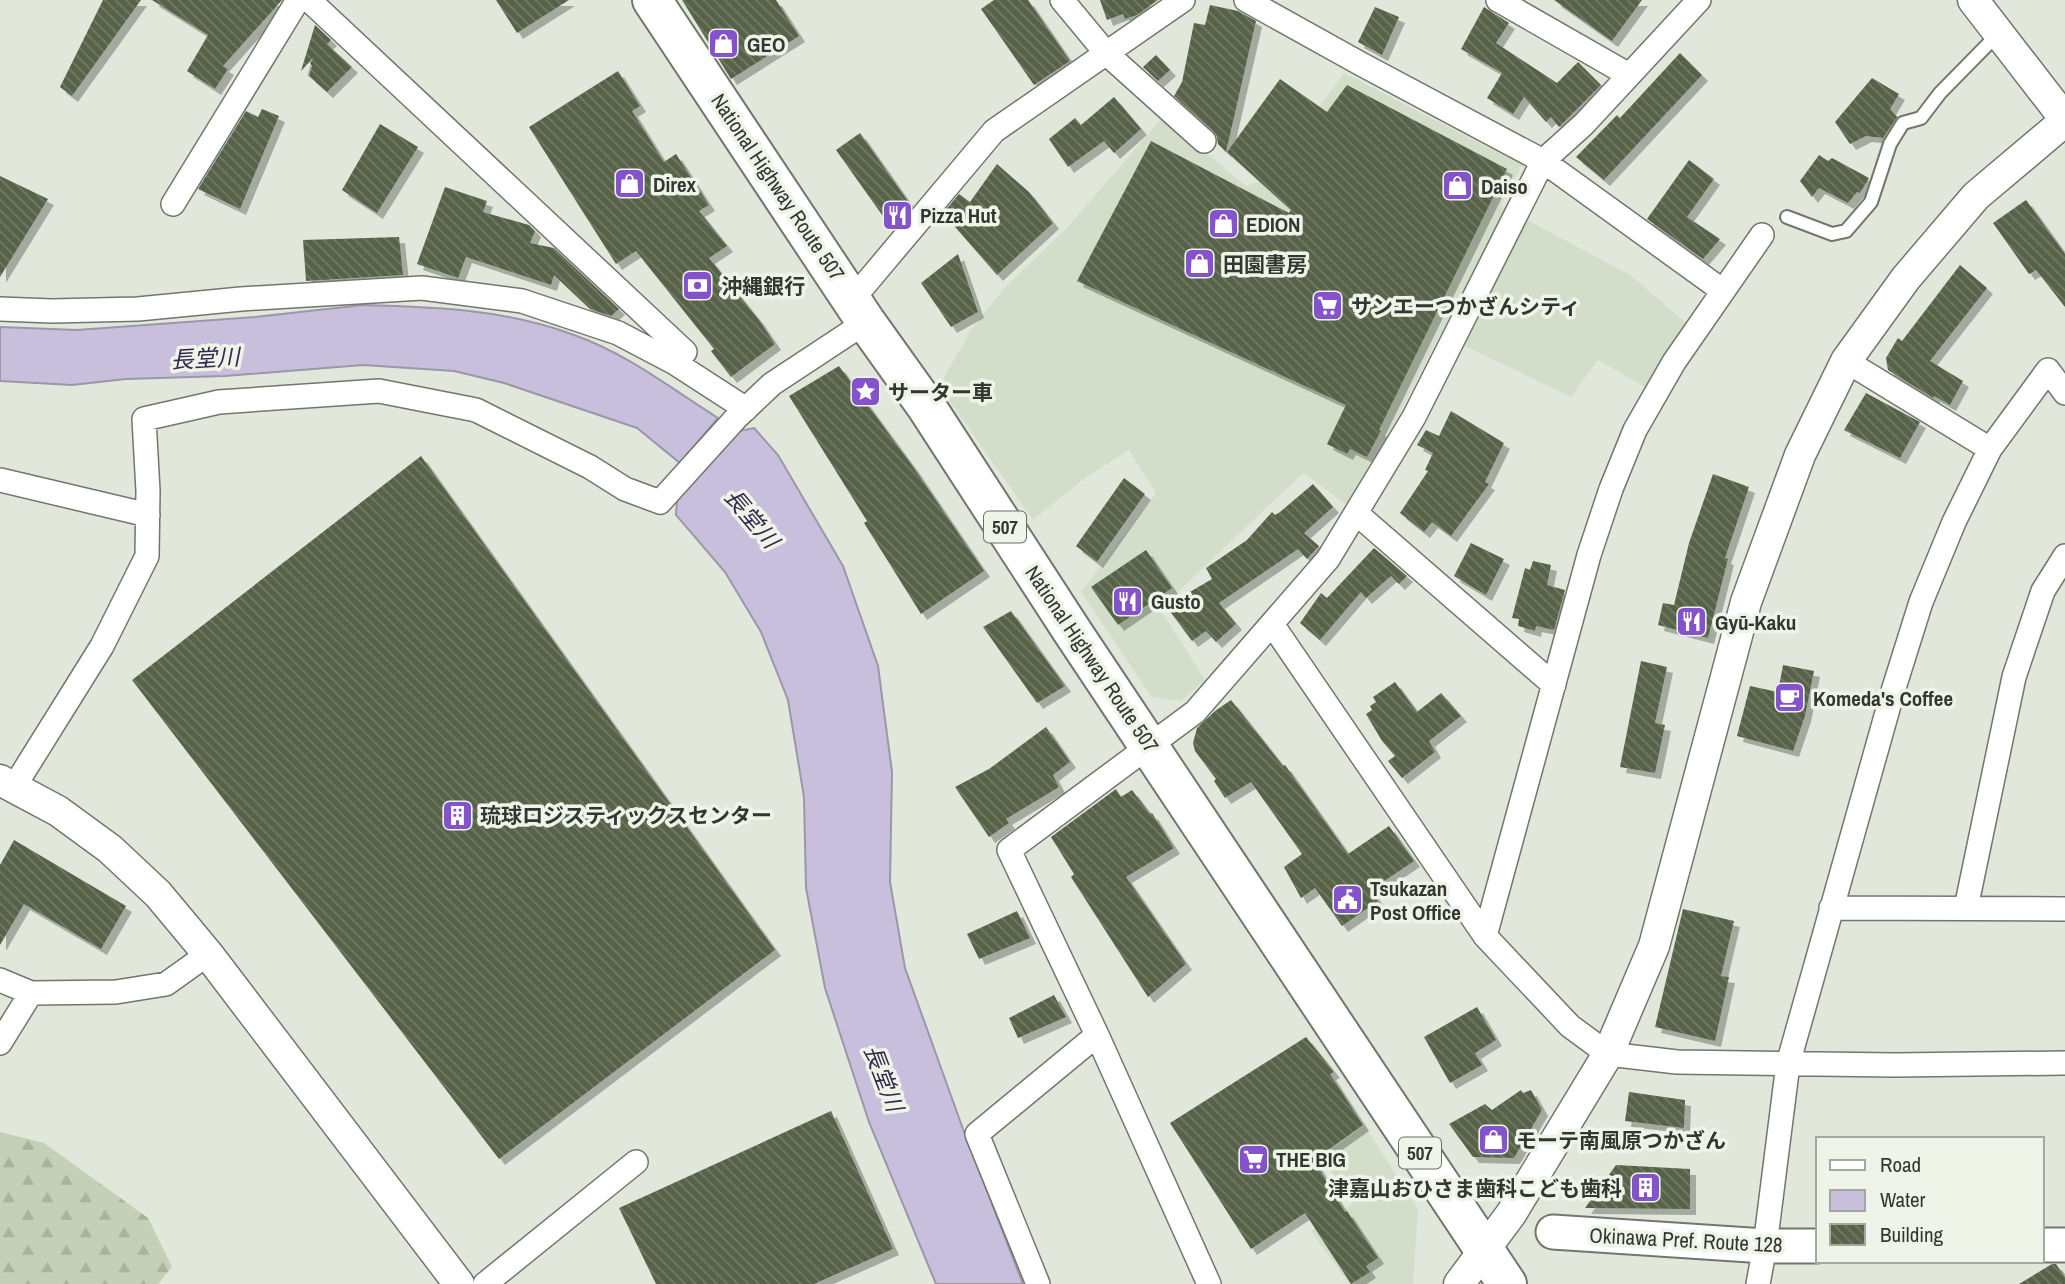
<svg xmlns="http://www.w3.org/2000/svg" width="2065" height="1284" viewBox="0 0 2065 1284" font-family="'Archivo Narrow','Noto Sans JP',sans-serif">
	<defs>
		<pattern id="forest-firs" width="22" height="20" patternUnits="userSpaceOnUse" patternTransform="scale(1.75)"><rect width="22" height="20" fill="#c4d0b8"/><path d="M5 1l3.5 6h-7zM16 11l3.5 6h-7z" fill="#a9b39f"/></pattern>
		<pattern id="building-back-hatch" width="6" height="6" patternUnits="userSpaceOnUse" patternTransform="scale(1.75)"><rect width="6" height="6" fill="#566349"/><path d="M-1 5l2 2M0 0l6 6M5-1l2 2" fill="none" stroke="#717b67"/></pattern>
		<filter id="shadow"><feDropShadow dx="6" dy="6" stdDeviation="0" flood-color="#0004"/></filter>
	</defs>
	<rect width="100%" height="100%" fill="#e1e8db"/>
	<!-- built -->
	<path fill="#d3deca" d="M1344 73 1522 165 1501 206 1630 275 1690 326 1645 387 1598 360 1571 397 1440 334 1394 424 1346 504 1303 473 1160 609 1205 680 1181 701 1152 697 1081 592 1156 493 1129 450 1085 478 1033 520 939 386 971 330 1006 286 1066 229 1163 117 1246 186 1265 180Z
		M1365 1126 1418 1209 1413 1284H1349L1311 1231 1353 1204 1321 1156Z"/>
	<!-- forest -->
	<path fill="url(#forest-firs)" d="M0 1132 44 1143 148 1218 172 1267 158 1284H0Z"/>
	<!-- water -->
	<path fill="#c8bfdd" stroke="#9b96a9" stroke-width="2" d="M363 305C436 307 504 309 574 335 626 353 672 389 718 418L680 463 637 428 504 383 454 371 363 365 225 376 126 379 72 385 0 381V327L77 330 255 317Z
		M754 428 778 455 843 566 878 666 892 772 890 882 905 968 963 1129 1023 1284H936L869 1122 825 988 806 888 804 797 788 700 761 632 725 572 676 515 677 500 739 431Z"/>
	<!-- building -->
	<path fill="url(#building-back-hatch)" filter="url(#shadow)" d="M103 0H141L72 96 60 87Z
		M152 0H282L223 66 228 69 215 89 187 71 208 35Z
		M496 0H569L517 33Z
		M682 0H776L799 36 731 79Z
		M994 0H1028L1070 61 1034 85 981 9Z
		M1100 0H1158L1137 15 1125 19 1123 14 1107 20Z
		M1554 0H1642L1612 41Z
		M1210 5 1238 11 1256 21 1226 152 1218 144 1217 137 1213 131 1174 96 1182 82 1194 23 1205 25Z
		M1375 7 1399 17 1382 55 1358 42Z
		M1484 7 1509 23 1496 43 1557 83 1578 62 1601 85 1559 127 1551 117 1546 122 1524 97 1513 114 1487 98 1502 73 1461 49Z
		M315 25 331 40 327 44 352 67 327 92 309 76 312 66 310 63 314 57 301 71Z
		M1680 53 1702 75 1604 180 1576 157 1617 115 1620 118Z
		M1156 55 1170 70 1158 81 1143 67Z
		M618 71 640 106 632 111 664 162 676 154 709 205 699 211 727 246 709 258 759 320 775 344 731 377 711 351 714 349 636 251 616 264 529 127Z
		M1872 78 1899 94 1890 109 1897 117 1883 138 1866 136 1850 144 1835 122Z
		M1280 79 1327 112 1347 85 1507 169 1379 430 1381 431 1367 457 1350 449 1347 454 1327 444 1346 405 1077 281 1151 141 1289 213 1291 210 1227 152Z
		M1114 97 1141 129 1114 153 1104 141 1068 167 1049 139 1075 118 1081 125Z
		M262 109 279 116 240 209 198 189 246 111 258 117Z
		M380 124 418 147 377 213 342 190Z
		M860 133 912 207 892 229 836 150Z
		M1819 155 1828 161 1832 158 1869 178 1860 193 1857 192 1848 203 1819 188 1812 197 1800 181Z
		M1689 160 1714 179 1687 217 1720 239 1703 259 1647 219Z
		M997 164 1029 192 1053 223 997 275 943 213 959 194 970 202Z
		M0 176 48 199 0 277Z
		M445 187 487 201 483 212 529 225 535 231 530 243 554 248 619 309 611 316 590 309 554 275 551 285 466 257 458 278 417 264Z
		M2026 200 2065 254V307L2036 270 2029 274 1993 223Z
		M399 237 403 275 306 281 303 240Z
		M958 254 978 312 951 327 921 283Z
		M1960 265 1987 288 1930 361 1963 381 1950 405 1934 396 1933 398 1888 370 1886 358 1898 338 1902 341Z
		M839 366 914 468 984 571 921 614 864 523 867 521 789 396Z
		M1866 393 1920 422 1900 458 1844 430Z
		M1451 411 1504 443 1485 482 1489 484 1451 536 1432 522 1424 532 1400 513 1428 471 1425 470 1433 453 1417 445 1426 430 1439 436Z
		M421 456 775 950 499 1159 132 680Z
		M1713 474 1749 487 1725 558 1728 559 1708 638 1658 625 1663 603 1674 605 1689 543Z
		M1124 478 1145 494 1097 562 1076 546Z
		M1313 484 1333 507 1304 533 1319 546 1307 559 1298 549 1219 603 1236 624 1216 642 1206 631 1192 641 1166 606 1212 579 1206 568 1247 540 1272 512 1275 515 1280 512Z
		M1471 543 1504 559 1486 595 1454 576Z
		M1374 548 1407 576 1399 584 1391 576 1366 598 1361 592 1320 640 1300 623 1321 593 1327 598Z
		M1146 550 1172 588 1118 625 1091 587Z
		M1533 561 1551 565 1547 585 1565 590 1554 630 1536 626 1535 631 1518 626 1519 619 1512 618 1525 568 1530 570Z
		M1011 611 1065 686 1037 703 983 627Z
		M1641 661 1667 667 1655 723 1665 725 1655 773 1620 767Z
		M1783 665 1814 671 1805 716 1793 751 1737 736 1750 686 1778 692Z
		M1395 682 1417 712 1441 693 1461 716 1429 741 1435 752 1402 778 1388 761 1395 756 1382 741 1366 714 1372 710 1370 706 1376 702 1373 697Z
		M1231 700 1283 766 1285 765 1348 854 1389 826 1414 861 1371 890 1378 901 1342 926 1315 888 1301 898 1284 867 1302 854 1251 782 1225 798 1214 781 1216 779 1195 751 1193 743 1197 728 1215 711Z
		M1046 727 1070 762 1053 775 1059 787 1006 819 1009 823 989 837 955 787 989 769Z
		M1116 789 1121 797 1132 790 1150 814 1152 813 1174 848 1126 877 1186 964 1148 997 1071 877 1074 874 1051 837Z
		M14 840 126 906 101 949 24 904 0 945V865Z
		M1683 909 1734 921 1721 976 1729 977 1715 1041 1655 1027Z
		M1017 911 1030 938 979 959 967 934Z
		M1054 995 1066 1017 1018 1038 1009 1018Z
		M1477 1007 1496 1040 1475 1053 1482 1065 1450 1083 1424 1037Z
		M1306 1037 1334 1072 1330 1074 1363 1125 1314 1160 1345 1212 1347 1211 1378 1258 1366 1266 1370 1272 1351 1284 1305 1213 1251 1249 1170 1123Z
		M1521 1090 1523 1093 1531 1090 1542 1110 1514 1158 1473 1157 1449 1124 1485 1104 1492 1110Z
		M1629 1092 1685 1100 1684 1128 1625 1121Z
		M831 1111 893 1249 814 1284H656L619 1208Z
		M1616 1165 1690 1169V1209L1585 1208Z
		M2052 1264H2056L2065 1277V1284H2019Z"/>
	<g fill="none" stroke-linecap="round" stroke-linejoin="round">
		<defs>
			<path id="service" d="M1787 217 1832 234 1846 231 1871 202 1890 144 1903 123 1921 118 1940 93 1998 34"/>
			<path id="minor" d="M309 0 685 352
				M1062 0 1106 53 1204 141
				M1246 0 1361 64 1543 161 1723 291
				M1498 0 1629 75
				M173 204 298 0
				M852 300 994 131 1183 0
				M0 309 52 311 138 309 241 299 422 288 522 301 618 333 675 363 746 409
				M1846 361 1990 449
				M0 480 148 515
				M1356 513 1554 685
				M1272 624 1485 936 1570 1026 1608 1054 1677 1062 1895 1065 2065 1063
				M14 787 102 646 147 556 148 491 144 419 219 402 379 391 476 410 590 467 625 489 660 502 736 418 772 384 866 322
				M1831 908 2065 909
				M1966 908 2014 677 2043 591 2065 556
				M1485 936 1589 555 1611 489 1635 430 1674 362 1762 235
				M0 980 31 993 116 992 166 984 208 954
				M0 1043 31 993
				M485 1284 636 1162
				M1038 1284 977 1134 1097 1035
				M1209 1284 1097 1035 1009 850 1195 712 1328 559 1414 417 1543 161 1584 124 1699 0
				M1758 1284 1765 1246 1788 1064 1893 691 1921 602 1954 522 1990 449 2048 370 2065 393"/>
			<path id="tertiary" d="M1973 0 2065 119
				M0 780 58 811 110 849 158 894 208 954 459 1284
				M1459 1284 1511 1214 1608 1054 1654 946 1746 602 1800 455 1846 361 1906 278 1976 196 2065 121"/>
			<path id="secondary" d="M1553 1232 1765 1246H1818
				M2042 1245H2065"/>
			<path id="trunk" d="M652 0 866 322 926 406 1072 631 1507 1284"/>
		</defs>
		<!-- service casing -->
		<use href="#service" stroke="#71776b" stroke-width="16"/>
		<!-- minor casing -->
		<use href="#minor" stroke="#71776b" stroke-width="26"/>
		<!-- tertiary casing -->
		<use href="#tertiary" stroke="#71776b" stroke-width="33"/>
		<!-- secondary casing -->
		<use href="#secondary" stroke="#71776b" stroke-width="37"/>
		<!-- trunk casing -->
		<use href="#trunk" stroke="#71776b" stroke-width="42"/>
		<!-- service -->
		<use href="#service" stroke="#fff" stroke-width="12"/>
		<!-- minor -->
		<use href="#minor" stroke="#fff" stroke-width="23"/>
		<!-- tertiary -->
		<use href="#tertiary" stroke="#fff" stroke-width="30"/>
		<!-- secondary -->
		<use href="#secondary" stroke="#fff" stroke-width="33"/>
		<!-- trunk -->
		<use href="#trunk" stroke="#fff" stroke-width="38"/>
	</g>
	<!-- icons -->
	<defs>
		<symbol id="shop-square" viewBox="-11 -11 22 22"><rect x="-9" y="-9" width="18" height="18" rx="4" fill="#8452ca" stroke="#eef5e8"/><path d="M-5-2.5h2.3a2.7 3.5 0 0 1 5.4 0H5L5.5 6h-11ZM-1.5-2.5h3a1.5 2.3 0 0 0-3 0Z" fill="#fff"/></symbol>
		<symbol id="restaurant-square" viewBox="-11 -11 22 22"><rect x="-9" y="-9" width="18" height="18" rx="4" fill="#8452ca" stroke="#eef5e8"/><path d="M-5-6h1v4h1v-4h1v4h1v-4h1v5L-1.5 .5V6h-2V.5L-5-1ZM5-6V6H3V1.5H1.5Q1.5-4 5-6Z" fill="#fff"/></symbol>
		<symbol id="bank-square" viewBox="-11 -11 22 22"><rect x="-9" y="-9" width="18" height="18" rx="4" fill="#8452ca" stroke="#eef5e8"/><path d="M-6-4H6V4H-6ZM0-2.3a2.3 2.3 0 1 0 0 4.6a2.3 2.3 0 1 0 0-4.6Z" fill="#fff"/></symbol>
		<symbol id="supermarket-square" viewBox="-11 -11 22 22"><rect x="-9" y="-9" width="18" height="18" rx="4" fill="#8452ca" stroke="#eef5e8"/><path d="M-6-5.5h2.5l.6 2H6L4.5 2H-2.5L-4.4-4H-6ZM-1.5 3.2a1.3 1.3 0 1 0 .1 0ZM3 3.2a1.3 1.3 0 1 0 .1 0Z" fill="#fff"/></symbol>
		<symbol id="sight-square" viewBox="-11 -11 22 22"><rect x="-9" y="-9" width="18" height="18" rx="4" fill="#8452ca" stroke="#eef5e8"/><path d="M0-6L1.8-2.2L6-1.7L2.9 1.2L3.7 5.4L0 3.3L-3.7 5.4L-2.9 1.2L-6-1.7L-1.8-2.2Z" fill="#fff"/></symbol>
		<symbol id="cafe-square" viewBox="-11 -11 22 22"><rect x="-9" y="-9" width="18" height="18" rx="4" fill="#8452ca" stroke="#eef5e8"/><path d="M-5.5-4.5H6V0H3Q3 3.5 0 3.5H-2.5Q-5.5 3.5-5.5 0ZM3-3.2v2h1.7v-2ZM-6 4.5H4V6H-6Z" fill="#fff"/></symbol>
		<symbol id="building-square" viewBox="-11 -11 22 22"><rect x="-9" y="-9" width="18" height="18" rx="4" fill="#8452ca" stroke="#eef5e8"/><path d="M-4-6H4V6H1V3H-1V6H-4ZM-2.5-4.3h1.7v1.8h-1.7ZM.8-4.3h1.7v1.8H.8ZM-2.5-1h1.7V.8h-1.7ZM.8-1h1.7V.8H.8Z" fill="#fff"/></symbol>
		<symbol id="civic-square" viewBox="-11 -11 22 22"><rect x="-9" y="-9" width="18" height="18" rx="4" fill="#8452ca" stroke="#eef5e8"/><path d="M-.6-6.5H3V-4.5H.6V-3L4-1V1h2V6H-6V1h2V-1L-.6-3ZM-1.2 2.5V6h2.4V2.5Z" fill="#fff"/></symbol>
	</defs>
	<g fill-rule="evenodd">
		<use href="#shop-square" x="706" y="26" width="35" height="35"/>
		<use href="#shop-square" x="612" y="166" width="35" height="35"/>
		<use href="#shop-square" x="1440" y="168" width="35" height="35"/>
		<use href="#restaurant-square" x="880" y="198" width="35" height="35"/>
		<use href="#shop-square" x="1206" y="206" width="35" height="35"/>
		<use href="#shop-square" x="1182" y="246" width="35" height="35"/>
		<use href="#bank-square" x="680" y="268" width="35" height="35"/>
		<use href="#supermarket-square" x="1310" y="288" width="35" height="35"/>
		<use href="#sight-square" x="848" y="374" width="35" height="35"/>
		<use href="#restaurant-square" x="1110" y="584" width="35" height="35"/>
		<use href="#restaurant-square" x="1674" y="604" width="35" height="35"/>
		<use href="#cafe-square" x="1772" y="680" width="35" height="35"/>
		<use href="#building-square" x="440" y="798" width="35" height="35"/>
		<use href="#civic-square" x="1330" y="882" width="35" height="35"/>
		<use href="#shop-square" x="1476" y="1122" width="35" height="35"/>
		<use href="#supermarket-square" x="1236" y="1142" width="35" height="35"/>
		<use href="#building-square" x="1628" y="1170" width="35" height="35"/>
	</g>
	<g text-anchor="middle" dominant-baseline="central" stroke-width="7" stroke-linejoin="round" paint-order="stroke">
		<!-- shield labels -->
		<g fill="#eef5e8" stroke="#6b6f68" stroke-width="2">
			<rect x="984" y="511.5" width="42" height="31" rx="5"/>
			<rect x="1399" y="1137.5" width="42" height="31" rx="5"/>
		</g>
		<g font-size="19" font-weight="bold" fill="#333631">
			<text x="1005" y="527">507</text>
			<text x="1420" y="1153">507</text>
		</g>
		<!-- poi labels -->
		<g font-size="21" font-weight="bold" fill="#333631" stroke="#eef5e8" text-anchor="start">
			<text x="747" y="44">GEO</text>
			<text x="653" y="184">Direx</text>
			<text x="1481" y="186">Daiso</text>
			<text x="920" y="215">Pizza Hut</text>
			<text x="1246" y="224">EDION</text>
			<text x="1223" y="264">田園書房</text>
			<text x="721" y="286">沖縄銀行</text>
			<text x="1351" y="306">サンエーつかざんシティ</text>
			<text x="888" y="392">サーター車</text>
			<text x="1151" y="601">Gusto</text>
			<text x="1715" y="622">Gyū-Kaku</text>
			<text x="1813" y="698">Komeda's Coffee</text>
			<text x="480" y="815">琉球ロジスティックスセンター</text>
			<text x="1370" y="888">Tsukazan<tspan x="1370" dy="24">Post Office</tspan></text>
			<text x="1516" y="1140">モーテ南風原つかざん</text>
			<text x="1276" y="1159">THE BIG</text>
			<text x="1622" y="1188" text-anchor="end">津嘉山おひさま歯科こども歯科</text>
		</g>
		<!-- street labels -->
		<g font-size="21" fill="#333631" stroke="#eef5e8">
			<text transform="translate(778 187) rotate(56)">National Highway Route 507</text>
			<text transform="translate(1092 659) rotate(56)">National Highway Route 507</text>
			<text transform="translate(1686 1240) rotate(3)">Okinawa Pref. Route 128</text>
		</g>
		<!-- water labels -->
		<g font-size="23" font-style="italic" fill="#35264f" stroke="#eef5e8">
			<text transform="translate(205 358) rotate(-3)">長堂川</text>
			<text transform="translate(752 518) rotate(50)">長堂川</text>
			<text transform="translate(884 1078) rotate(69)">長堂川</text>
		</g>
	</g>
	<!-- legend -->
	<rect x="1816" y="1137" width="228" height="126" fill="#eef5e8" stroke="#a3a99f" stroke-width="2"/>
	<rect x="1830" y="1160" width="35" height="10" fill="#ffffff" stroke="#a3a99f" stroke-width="2"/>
	<text x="1880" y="1172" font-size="21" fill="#333631">Road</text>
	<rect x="1830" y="1190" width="35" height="21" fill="#c8bfdd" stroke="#a3a99f" stroke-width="2"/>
	<text x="1880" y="1207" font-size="21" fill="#333631">Water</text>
	<rect x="1830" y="1224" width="35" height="21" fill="url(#building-back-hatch)" stroke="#a3a99f" stroke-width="2"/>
	<text x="1880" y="1242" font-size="21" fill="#333631">Building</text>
</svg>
